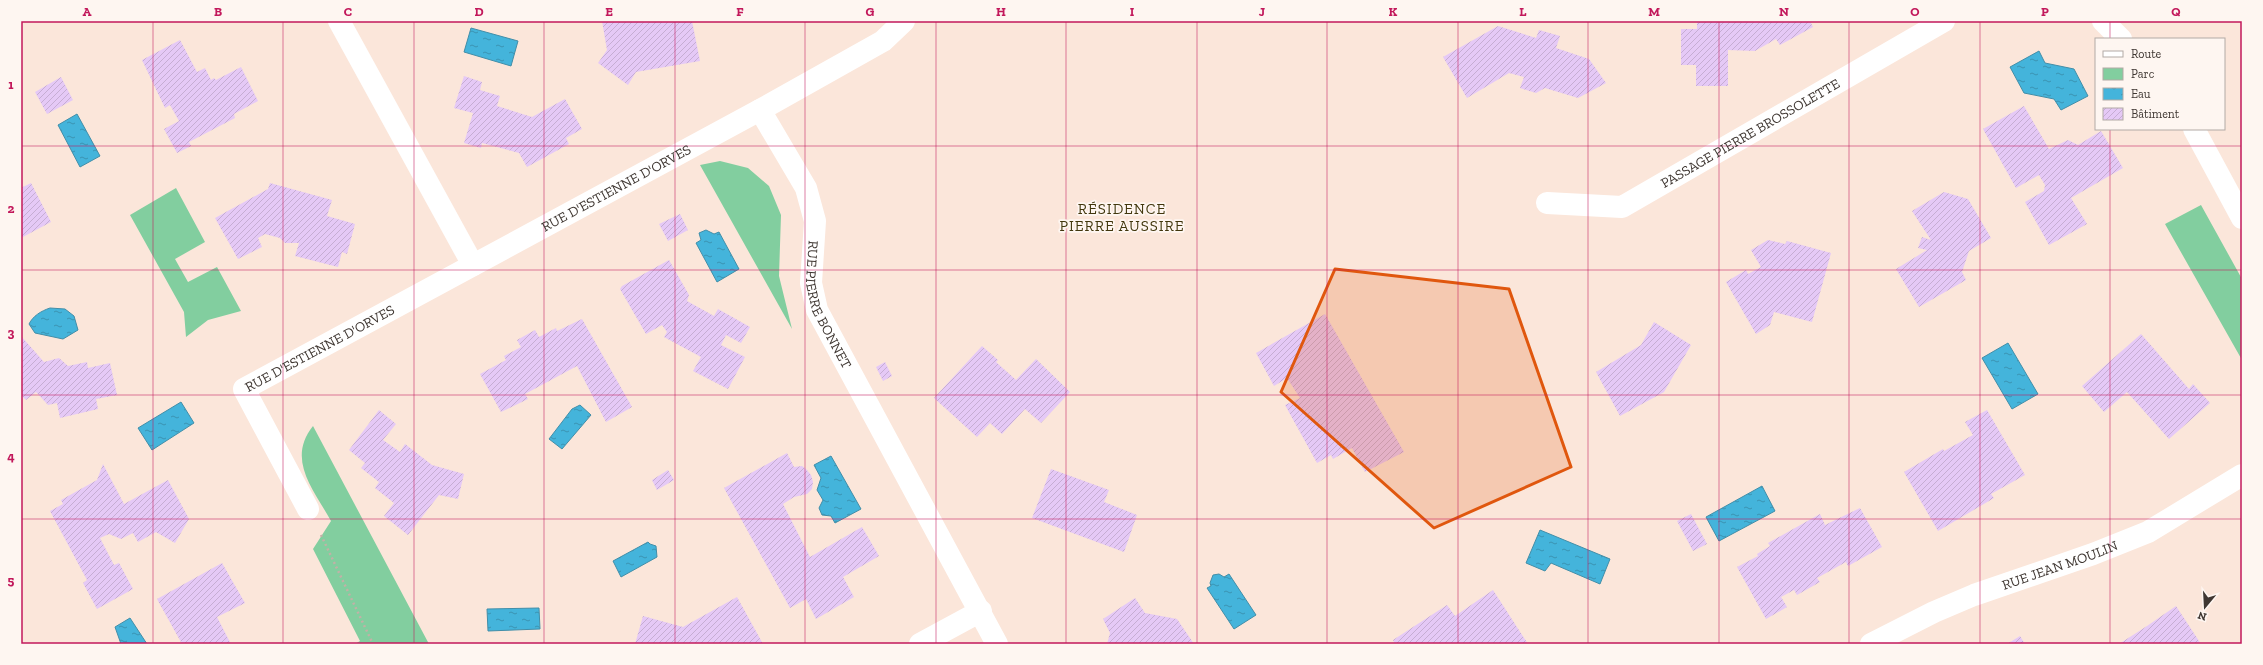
<svg xmlns="http://www.w3.org/2000/svg" width="2263" height="665" viewBox="0 0 2263 665" font-family="'Zilla Slab',serif">
	<defs>
		<pattern id="water-ripples" width="26" height="14" patternUnits="userSpaceOnUse"><rect width="26" height="14" fill="#44b4db"/><path d="M2 4q2-2 4 0t4 0M15 11q2-2 4 0t4 0" fill="none" stroke="#3a93b2"/></pattern>
		<pattern id="building-hatch" width="6" height="6" patternUnits="userSpaceOnUse"><rect width="6" height="6" fill="#e5c9f6"/><path d="M-1 1l2-2M0 6l6-6M5 7l2-2" fill="none" stroke="#c6add3"/></pattern>
	</defs>
	<rect width="100%" height="100%" fill="#fbe6da"/>
	<!-- green -->
	<path fill="#82ce9f" d="M720 161 748 168 769 186 781 215 779 276 792 329 700 165Z
		M176 188 205 242 175 259 188 282 217 267 241 311 208 320 186 337 184 312 130 215Z
		M2201 205 2242 279V360L2165 224Z
		M313 426 429 644H355L360 641 313 549 331 521C314 490 286 460 313 426Z"/>
	<!-- water -->
	<path fill="url(#water-ripples)" stroke="#428ea8" d="M471 28 518 41 511 66 464 52Z
		M2039 51 2045 63 2074 69 2088 96 2061 110 2054 99 2024 93 2010 67Z
		M77 114 100 156 80 167 58 125Z
		M706 230 714 234 719 232 739 269 717 282 696 243 701 240 699 233Z
		M50 308 65 309 74 316 78 330 63 339 35 333 29 324C33 316 41 311 50 308Z
		M2008 343 2038 394 2012 409 1982 358Z
		M181 402 194 423 152 450 138 428Z
		M580 405 591 415 562 449 549 439 572 409Z
		M831 456 861 509 835 523 831 516 822 515 819 508 823 500 817 490 821 478 814 465Z
		M1762 486 1775 511 1719 541 1706 517Z
		M1540 530 1610 559 1600 584 1551 563 1545 571 1526 563Z
		M648 542 650 544 656 546 657 557 621 577 613 561Z
		M1219 574 1224 577 1229 574 1256 615 1234 629 1207 588 1211 586 1210 583 1213 575Z
		M539 608 540 629 488 631 487 609Z
		M130 618 147 644H121L115 627Z"/>
	<!-- building -->
	<path fill="url(#building-hatch)" d="M602 21H692L700 61 636 72 628 85 598 63 607 50Z
		M1697 21H1810L1813 27 1780 45 1776 39 1755 51 1728 50V86H1696V65H1681V29H1697Z
		M1498 26 1536 38 1539 30 1560 36 1556 48 1589 59 1606 83 1578 98 1545 88 1536 93 1520 88 1524 77 1509 73 1467 98 1443 57Z
		M180 40 197 72 205 68 211 80 214 78 216 80 241 67 258 101 234 114 235 118 189 142 191 146 177 153 164 129 179 121 170 105 165 108 142 60Z
		M464 76 482 82 480 90 500 96 497 106 532 117 565 99 582 129 566 138 569 144 527 167 519 153 482 143 481 148 464 143 473 113 454 108Z
		M61 77 73 100 47 114 35 92Z
		M2024 106 2049 149 2068 140 2078 145 2101 131 2123 168 2071 198 2087 224 2049 245 2025 202 2044 191 2045 185 2039 175 2016 188 1983 129Z
		M31 183 51 222 21 238V188Z
		M270 183 332 200 327 216 355 224 347 254 342 252 338 267 295 256 299 243H285L280 238 265 234 258 238 262 247 238 259 215 218 268 189Z
		M1944 192 1968 199 1991 238 1969 251 1962 272 1966 280 1919 307 1896 269 1927 250 1918 248 1922 237 1931 240 1912 211Z
		M680 214 688 230 668 241 659 224Z
		M1768 240 1785 244 1787 241 1831 253 1812 322 1774 312 1770 325 1756 334 1726 282 1746 270 1748 274 1761 267 1751 250Z
		M669 260 689 295 687 301 714 316 718 309 750 327 741 343 726 335 721 345 745 357 728 389 693 371 701 357 664 337 667 332 662 325 646 334 620 289 622 286Z
		M1325 314 1404 452 1365 472 1352 448 1333 459 1331 455 1317 463 1285 405 1300 398 1287 378 1274 386 1256 353Z
		M582 319 632 407 606 422 577 366 525 394 528 399 501 412 480 374 506 360 504 356 521 347 517 340 535 330 539 337 556 328 557 331Z
		M1654 322 1691 345 1664 392 1620 416 1596 372 1641 345Z
		M2141 334 2189 389 2193 384 2210 403 2169 439 2127 392 2104 412 2082 386Z
		M21 336 44 362 59 358 68 366 87 362 88 368 110 363 117 395 96 399 98 409 60 418 57 403 48 405 36 392 26 400 21 395Z
		M982 346 998 360 996 362 1016 380 1036 359 1070 392 1041 423 1025 409 1002 434 990 423 977 437 934 398Z
		M885 362 892 376 883 381 876 367Z
		M379 410 396 424 383 440 400 452 405 444 432 465 464 474 458 499 439 495 408 535 384 516 394 503 375 488 379 482 361 468 365 463 349 450Z
		M1987 410 2025 475 1991 494 1994 498 1938 531 1904 472 1943 449 1944 451 1973 435 1965 422Z
		M787 453 794 467 802 466 806 469 811 475 813 482 812 489 807 494 794 497 783 504 810 557 862 527 879 556 843 577 854 597 816 619 806 599 790 608 724 488Z
		M103 464 124 504 168 480 189 519 175 543 156 532 138 542 133 533 121 539 109 534 100 538 114 565 119 563 133 589 97 609 83 583 87 580 50 511 63 504 61 500 97 480Z
		M1051 469 1109 490 1104 502 1137 515 1124 552 1032 518Z
		M668 470 674 480 657 490 652 480Z
		M1860 508 1882 547 1848 566 1846 562 1817 578 1820 582 1797 595 1794 590 1781 597 1787 607 1766 619 1737 567 1758 556 1757 554 1770 546 1768 543 1820 514 1825 525Z
		M1691 514 1707 544 1693 551 1677 521Z
		M222 563 245 603 217 617 231 644H182L157 599Z
		M1493 590 1528 644H1395L1393 640 1447 605 1455 616Z
		M737 597 763 644H635L643 616 683 627Z
		M1135 598 1145 613 1177 619 1194 644H1107L1110 633 1103 619Z
		M2176 606 2201 644H2119L2147 626Z
		M2020 636 2025 644H2007Z"/>
	<g fill="none" stroke-linecap="round" stroke-linejoin="round">
		<!-- path -->
		<path stroke="#c2b1a7" stroke-width="2.5" stroke-dasharray="2 3" stroke-linecap="butt" d="M321 535 373 644"/>
		<!-- minor -->
		<g stroke="#fff" stroke-width="22">
			<path d="M339 21 473 265"/>
			<path d="M2103 21 2121 39"/>
			<path id="s1" d="M760 110 806 188 815 221 811 283 817 310 997 644"/>
			<path d="M2194 129 2242 218"/>
			<path id="s2" d="M1547 203 1622 207 1944 21"/>
			<path id="s3" d="M308 509 244 389 760 110 883 41 904 21"/>
			<path d="M920 644 981 611"/>
			<path id="s4" d="M1871 644 1934 612 1974 595 2093 554 2148 532 2242 475"/>
		</g>
	</g>
	<!-- marked area -->
	<path fill="#e0570e" fill-opacity="0.2" stroke="#e0570e" stroke-width="3" stroke-linejoin="round" d="M1335 269 1509 289 1571 467 1434 528 1281 392Z"/>
	<!-- grid -->
	<path fill="none" stroke="#c2185b" stroke-width="1" stroke-opacity="0.55" d="M153 21V644M283 21V644M414 21V644M544 21V644M675 21V644M805 21V644M936 21V644M1066 21V644M1197 21V644M1327 21V644M1458 21V644M1588 21V644M1719 21V644M1849 21V644M1980 21V644M2110 21V39M2110 129V644M21 146H2242M21 270H2242M21 395H2242M21 519H2242"/>
	<g text-anchor="middle" dominant-baseline="central" stroke-width="3.5" stroke-linejoin="round" paint-order="stroke">
		<!-- street labels -->
		<g font-size="14" fill="#3f3732" stroke="#fef6f1">
			<text stroke="none"><textPath href="#s2" startOffset="223">PASSAGE PIERRE BROSSOLETTE</textPath></text>
			<text stroke="none"><textPath href="#s3" startOffset="559">RUE D'ESTIENNE D'ORVES</textPath></text>
			<text stroke="none"><textPath href="#s1" startOffset="212">RUE PIERRE BONNET</textPath></text>
			<text stroke="none"><textPath href="#s3" startOffset="222">RUE D'ESTIENNE D'ORVES</textPath></text>
			<text stroke="none"><textPath href="#s4" startOffset="205">RUE JEAN MOULIN</textPath></text>
		</g>
		<!-- neighbourhood labels -->
		<g font-size="15" letter-spacing="1" fill="#41360c" stroke="#fef6f1">
			<text x="1122" y="209">RÉSIDENCE<tspan x="1122" dy="17">PIERRE AUSSIRE</tspan></text>
		</g>
	</g>
	<!-- border -->
	<rect width="2263" height="665" fill="none" stroke="#fef6f1" stroke-width="44"/>
	<!-- legend -->
	<rect x="2095" y="38" width="130" height="92" fill="#fef6f1" stroke="#b2aaa5"/>
	<rect x="2103" y="51" width="20" height="6" fill="#ffffff" stroke="#b2aaa5"/>
	<text x="2131" y="58" font-size="12" fill="#3f3732">Route</text>
	<rect x="2103" y="68" width="20" height="12" fill="#82ce9f" stroke="#b2aaa5"/>
	<text x="2131" y="78" font-size="12" fill="#3f3732">Parc</text>
	<rect x="2103" y="88" width="20" height="12" fill="url(#water-ripples)" stroke="#b2aaa5"/>
	<text x="2131" y="98" font-size="12" fill="#3f3732">Eau</text>
	<rect x="2103" y="108" width="20" height="12" fill="url(#building-hatch)" stroke="#b2aaa5"/>
	<text x="2131" y="118" font-size="12" fill="#3f3732">Bâtiment</text>
	<!-- north arrow -->
	<g transform="translate(2205 607) rotate(198)" stroke="#fef6f1" stroke-width="3" paint-order="stroke">
	<path d="M0-3L7 15L0 10L-7 15Z" fill="#3f3732"/>
	<text y="-6" font-size="11" font-weight="bold" text-anchor="middle" fill="#3f3732">N</text>
	</g>
	<rect x="22" y="22" width="2219" height="621" fill="none" stroke="#c2185b" stroke-width="1.5"/>
	<g font-size="13" text-anchor="middle" font-weight="bold" fill="#c2185b">
		<text x="87" y="16">A</text>
		<text x="218" y="16">B</text>
		<text x="348" y="16">C</text>
		<text x="479" y="16">D</text>
		<text x="609" y="16">E</text>
		<text x="740" y="16">F</text>
		<text x="870" y="16">G</text>
		<text x="1001" y="16">H</text>
		<text x="1132" y="16">I</text>
		<text x="1262" y="16">J</text>
		<text x="1393" y="16">K</text>
		<text x="1523" y="16">L</text>
		<text x="1654" y="16">M</text>
		<text x="1784" y="16">N</text>
		<text x="1915" y="16">O</text>
		<text x="2045" y="16">P</text>
		<text x="2176" y="16">Q</text>
		<text x="11" y="89">1</text>
		<text x="11" y="213">2</text>
		<text x="11" y="337">3</text>
		<text x="11" y="461">4</text>
		<text x="11" y="585">5</text>
	</g>
</svg>
